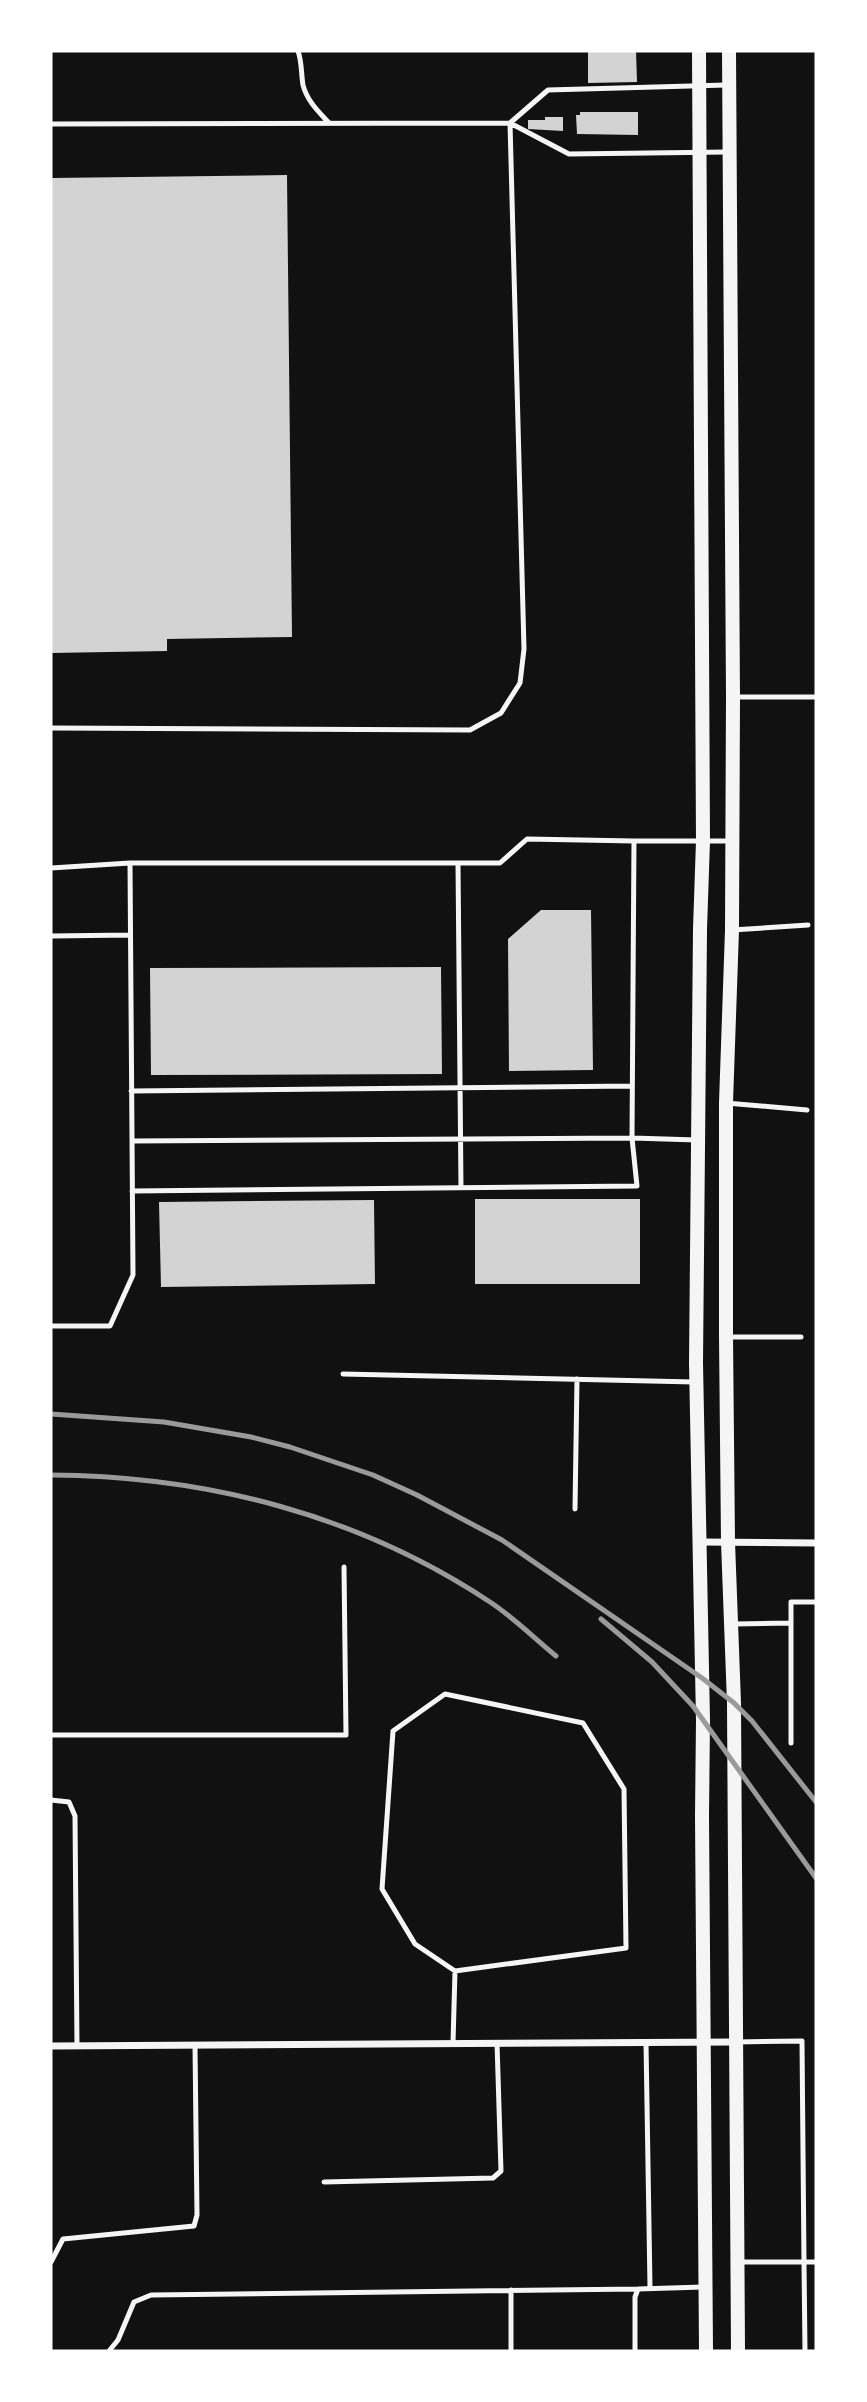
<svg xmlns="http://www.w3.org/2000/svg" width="867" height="2402" viewBox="0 0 867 2402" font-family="Overpass,sans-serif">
	<rect width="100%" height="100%" fill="#111"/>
	<!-- building -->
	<path fill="#d3d3d3" d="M588 51H636L637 82 588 83Z
		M580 112H638V135L577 134 576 115H580Z
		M545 117H563V131L528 129V120H545Z
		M287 175 292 637 167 639V651L51 653V178Z
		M541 910H591L593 1070 509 1071 508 939Z
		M441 967 442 1074 151 1075 150 968Z
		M475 1199H640V1284H475Z
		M374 1200 375 1284 161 1287 159 1202Z"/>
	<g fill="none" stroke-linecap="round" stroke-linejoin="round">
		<!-- service -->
		<path stroke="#f5f5f5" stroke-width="5" d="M298 51C302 62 301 73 303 85 307 101 319 112 329 123
			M726 85 548 90 510 123 569 154 727 152
			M51 124 510 123 524 649 520 683 501 713 470 730 51 728
			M735 697H816
			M634 841H731
			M458 863 461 1188
			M51 868 130 863H500L527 839 634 841 632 1138 697 1140
			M732 930 808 925
			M51 936 130 935
			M131 1091 632 1086
			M726 1103 807 1110
			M132 1141 632 1138 637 1186 132 1191
			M51 1326H110L133 1275 130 863
			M729 1337H801
			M343 1374 694 1382
			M575 1509 577 1379
			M734 1624 791 1623
			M51 1735H346L344 1567
			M791 1743V1602H816
			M51 1800 69 1802 75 1816 77 2046
			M736 2042 802 2041 804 2262H740
			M453 2043 455 1971 415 1944 382 1889 393 1731 445 1694 583 1723 624 1789 626 1948 455 1971
			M646 2043 650 2287
			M324 2182 493 2178 501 2171 497 2043
			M51 2262 63 2239 194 2226 197 2215 195 2046
			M109 2351 118 2340 134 2302 151 2295 638 2289
			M511 2351V2290
			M635 2351V2297L638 2289 703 2287
			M805 2351 804 2262H816"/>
		<!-- minor -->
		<path stroke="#f5f5f5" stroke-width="7" d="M700 1542 816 1543
			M51 2046 735 2042"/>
		<!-- secondary -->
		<path stroke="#f5f5f5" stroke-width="14" d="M699 51 703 841 700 929 696 1363 703 1720 702 1816 706 2351
			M729 51 733 697 732 930 726 1103V1336L728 1542 734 1703 738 2351"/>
		<!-- rail -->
		<path stroke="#9a9a9a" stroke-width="5" d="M51 1414 164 1422 251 1437 290 1447 373 1475 417 1495 502 1540 702 1678 734 1703 752 1721 816 1802
			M51 1475C207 1476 359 1515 490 1602 513 1617 534 1638 556 1656
			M601 1619 652 1662 693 1706 816 1878"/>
	</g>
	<!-- border -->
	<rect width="867" height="2402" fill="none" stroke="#ffffff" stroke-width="105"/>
</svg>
